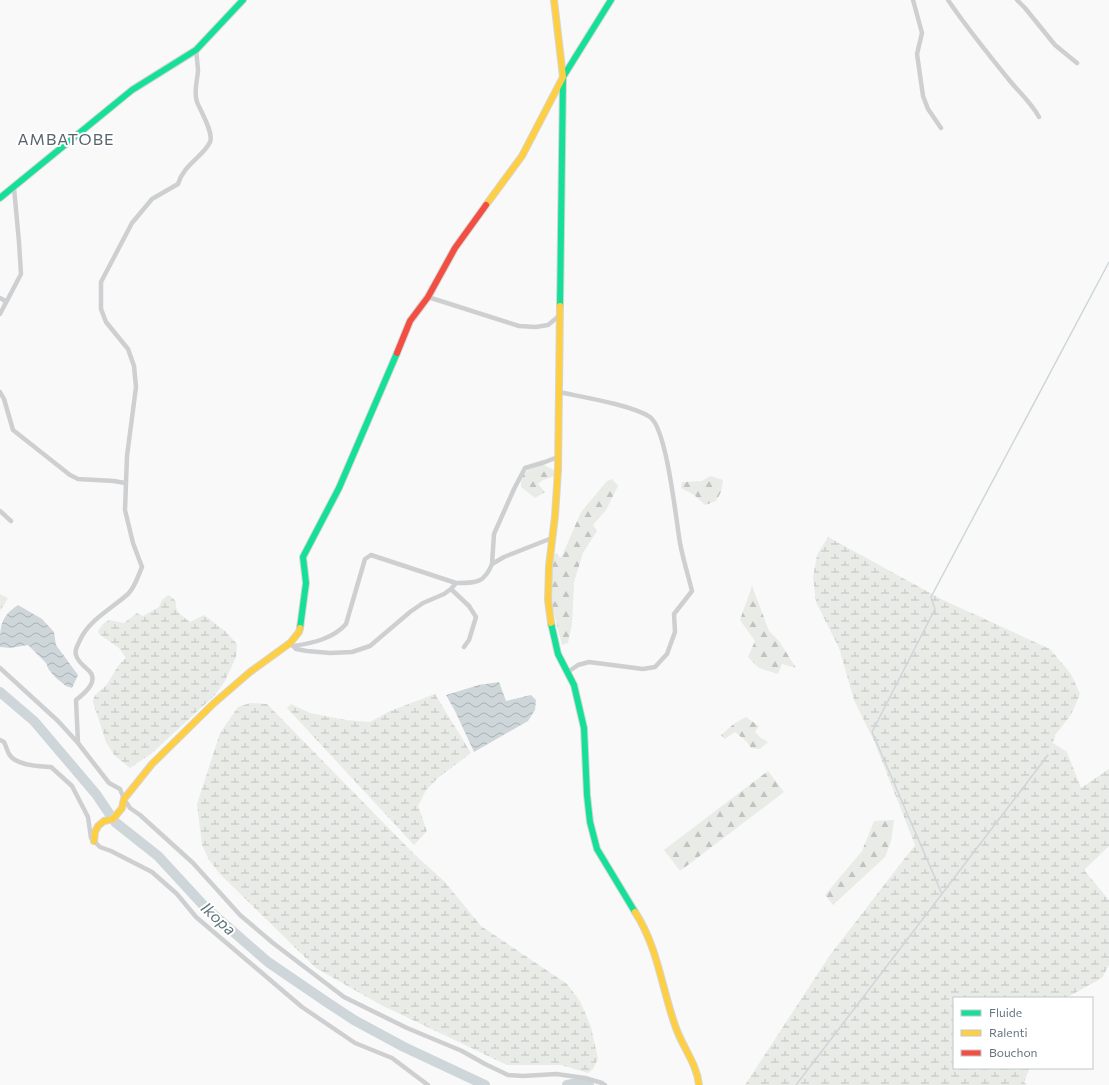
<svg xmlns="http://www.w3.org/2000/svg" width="1109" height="1085" viewBox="0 0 1109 1085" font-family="Commissioner,sans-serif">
	<defs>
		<pattern id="forest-firs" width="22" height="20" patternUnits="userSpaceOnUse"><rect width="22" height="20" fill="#e8ebe6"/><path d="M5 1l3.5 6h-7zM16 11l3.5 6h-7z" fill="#c0c3c0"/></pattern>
		<pattern id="wetland-marsh" width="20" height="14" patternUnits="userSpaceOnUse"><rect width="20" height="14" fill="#e8ebe6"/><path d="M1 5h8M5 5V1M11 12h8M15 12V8" fill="none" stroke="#c0c3c0"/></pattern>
		<pattern id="water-waves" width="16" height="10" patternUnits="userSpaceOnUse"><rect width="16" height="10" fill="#ced6d9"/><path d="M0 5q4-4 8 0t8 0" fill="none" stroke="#abb2b5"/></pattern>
	</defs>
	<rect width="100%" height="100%" fill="#f9f9f9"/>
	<!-- forest -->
	<path fill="url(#forest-firs)" d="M542 464 554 470 555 476 543 480 538 484 545 492 535 498 521 487C521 471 528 469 542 464Z
		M710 476 723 480 721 492 716 501 705 505 694 495 681 488 682 482 702 481Z
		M612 479 618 486 606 510 593 525 597 531 583 553 574 582 572 624 568 643 562 645 551 602V585L552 556 557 553 560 558 562 556 581 512 607 481Z
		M752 586 769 631 779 641 796 668 782 664 778 674 759 668 748 657 755 641 740 620Z
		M746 717 759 726 755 732 761 738 768 742 760 749 751 748 747 742 735 732 725 739 721 735 735 723Z
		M768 771 784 792 680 871 664 850Z
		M894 820 891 841 885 857 833 905 825 895 862 851 874 821Z"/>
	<!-- wetland -->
	<path fill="url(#wetland-marsh)" d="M828 537 943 600 1050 649 1071 674 1080 694 1071 715 1055 735 1053 743 1067 752 1081 788 1109 769V846L1084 870 1109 900V965L1102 978 1066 998H954V1068H1030L1024 1082 1027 1085H745L830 955 915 845 874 741 854 700 839 648 816 602 813 577 817 555Z
		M0 594 8 598 0 611Z
		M168 595 173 598 176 602C174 612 183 616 190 622L204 615 225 631 237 644 236 657 231 668 225 681 215 695 152 753 130 768 114 755 106 742 93 702C93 694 102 690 107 684 114 674 116 666 126 658L119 648 99 634 98 631 103 624 109 620 124 623 137 613 143 616 159 607 162 600Z
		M435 694 471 753 439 777 426 790 418 806 427 831 414 845 287 708 291 704 310 713 346 720 370 722 390 711Z
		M250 703 267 704 413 853 444 881 481 926 567 984 580 1001 591 1027 598 1059 593 1069 588 1073 561 1065H507L381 1005 316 968 220 874 209 860 202 845 197 804 220 733 238 707Z"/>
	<!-- water -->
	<path fill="url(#water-waves)" d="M18 605 42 619 54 632 56 645 78 675 72 688 66 686 56 678 49 670 46 663 28 645 10 648 0 647C0 627 0 617 18 605Z
		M499 682 506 701 531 695 536 700 535 710 528 721 474 752 455 711 446 695 479 685Z"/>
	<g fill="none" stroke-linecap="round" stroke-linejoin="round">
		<!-- stream -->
		<path stroke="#ced6d9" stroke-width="1.5" d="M942 894 872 732 935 609 931 597 1109 262
			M796 1085 1048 755"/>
		<!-- river -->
		<path stroke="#ced6d9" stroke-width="10" d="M0 692 34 721 96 794 115 822 158 856 205 907 268 962 328 1003 354 1020 404 1047 485 1085
			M567 1085 583 1082 589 1085"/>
		<defs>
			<path id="fast" d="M0 198 132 90 196 50 243 0
				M560 306 563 77 611 0
				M551 623 558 654 574 685 584 728 587 795 590 822 597 849 635 912
				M300 628 306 583 303 557 339 488 397 353"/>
			<path id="slow" d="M486 205 522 156 563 77 554 0
				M551 623 548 600 549 566 555 516 558 470 560 306
				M94 841 95 832 98 826 104 821 113 819 122 808 124 799 152 764 213 704 250 672 290 643 299 632 300 628
				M635 912C658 947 662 990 676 1028 683 1048 697 1064 699 1085"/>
			<path id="jam" d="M397 353 410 321 428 297 455 248 486 205"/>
		</defs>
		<!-- fast casing -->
		<use href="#fast" stroke="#d5d6d7" stroke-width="8"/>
		<!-- slow casing -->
		<use href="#slow" stroke="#d5d6d7" stroke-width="8"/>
		<!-- jam casing -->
		<use href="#jam" stroke="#d5d6d7" stroke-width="8"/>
		<!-- street -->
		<path stroke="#cecfd0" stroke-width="4.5" d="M913 0 922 33 917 54 923 96 928 109 941 128
			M948 0C967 28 988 54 1010 81 1020 93 1032 104 1039 117
			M1017 0 1025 8 1055 45 1077 63
			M428 297 519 326 536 327 548 325 559 316
			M0 298 5 301V304
			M0 314 21 274 19 242 14 188
			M0 392 4 399 13 430 70 475 78 479 114 481 125 483
			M559 392C582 397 632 405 650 417 667 429 676 520 680 543 683 559 688 575 692 591L674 614 675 632 667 654 655 667 643 669 589 662 578 665 568 672
			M0 511 11 521
			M492 564 494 534 514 489 525 468 545 462 558 457
			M451 589 469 606 476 617 469 640 464 647
			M290 643 296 649 307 651 330 653 352 652 370 646 410 612 423 603 444 594 451 589 456 583C475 583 484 584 492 564L504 557 552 538
			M294 646C312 643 333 639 346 624L365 559 371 555 456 583
			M0 668 58 721 78 743 109 783 120 789 124 799 130 808 140 815 193 863 240 915 273 943 344 997 407 1028 462 1051 485 1064 508 1075 523 1076 556 1074 585 1078 602 1083 605 1085
			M0 740 4 742C6 746 7 750 9 754 16 766 39 766 51 767L72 786 88 817 91 838 100 847 111 851 152 872 177 894 196 917 302 1007 355 1043 392 1058 428 1085
			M78 743 76 700C85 693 101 680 87 669 82 664 78 662 76 655 74 650 78 645 80 640 89 620 111 609 128 594 135 587 138 576 142 567L133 543 125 510 127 456 136 387 134 366 128 349 106 322 101 309V282L132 223 152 199 178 184C184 164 203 157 210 142 214 133 201 112 197 102 193 92 198 79 198 69 197 62 197 56 196 50"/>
		<!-- fast -->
		<use href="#fast" stroke="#16e098" stroke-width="6"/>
		<!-- slow -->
		<use href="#slow" stroke="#ffcf43" stroke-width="6"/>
		<!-- jam -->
		<use href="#jam" stroke="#f24e42" stroke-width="6"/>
	</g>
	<g text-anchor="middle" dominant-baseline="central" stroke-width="4" stroke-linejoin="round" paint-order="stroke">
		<!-- neighbourhood labels -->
		<g font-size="16" letter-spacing="1" fill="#57646e" stroke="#fff">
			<text x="66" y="138">AMBATOBE</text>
		</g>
		<!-- water labels -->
		<g font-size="16" font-style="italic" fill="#60757c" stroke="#fff">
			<text transform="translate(219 918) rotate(42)">Ikopa</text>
		</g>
	</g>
	<!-- legend -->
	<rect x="953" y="997" width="140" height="72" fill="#ffffff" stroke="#c1c8cd"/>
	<rect x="961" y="1010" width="20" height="6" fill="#16e098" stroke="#c1c8cd"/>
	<text x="989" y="1017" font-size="12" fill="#657683">Fluide</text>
	<rect x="961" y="1030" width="20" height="6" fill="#ffcf43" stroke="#c1c8cd"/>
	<text x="989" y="1037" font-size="12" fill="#657683">Ralenti</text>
	<rect x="961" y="1050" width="20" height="6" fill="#f24e42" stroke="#c1c8cd"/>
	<text x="989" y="1057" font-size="12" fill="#657683">Bouchon</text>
</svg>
